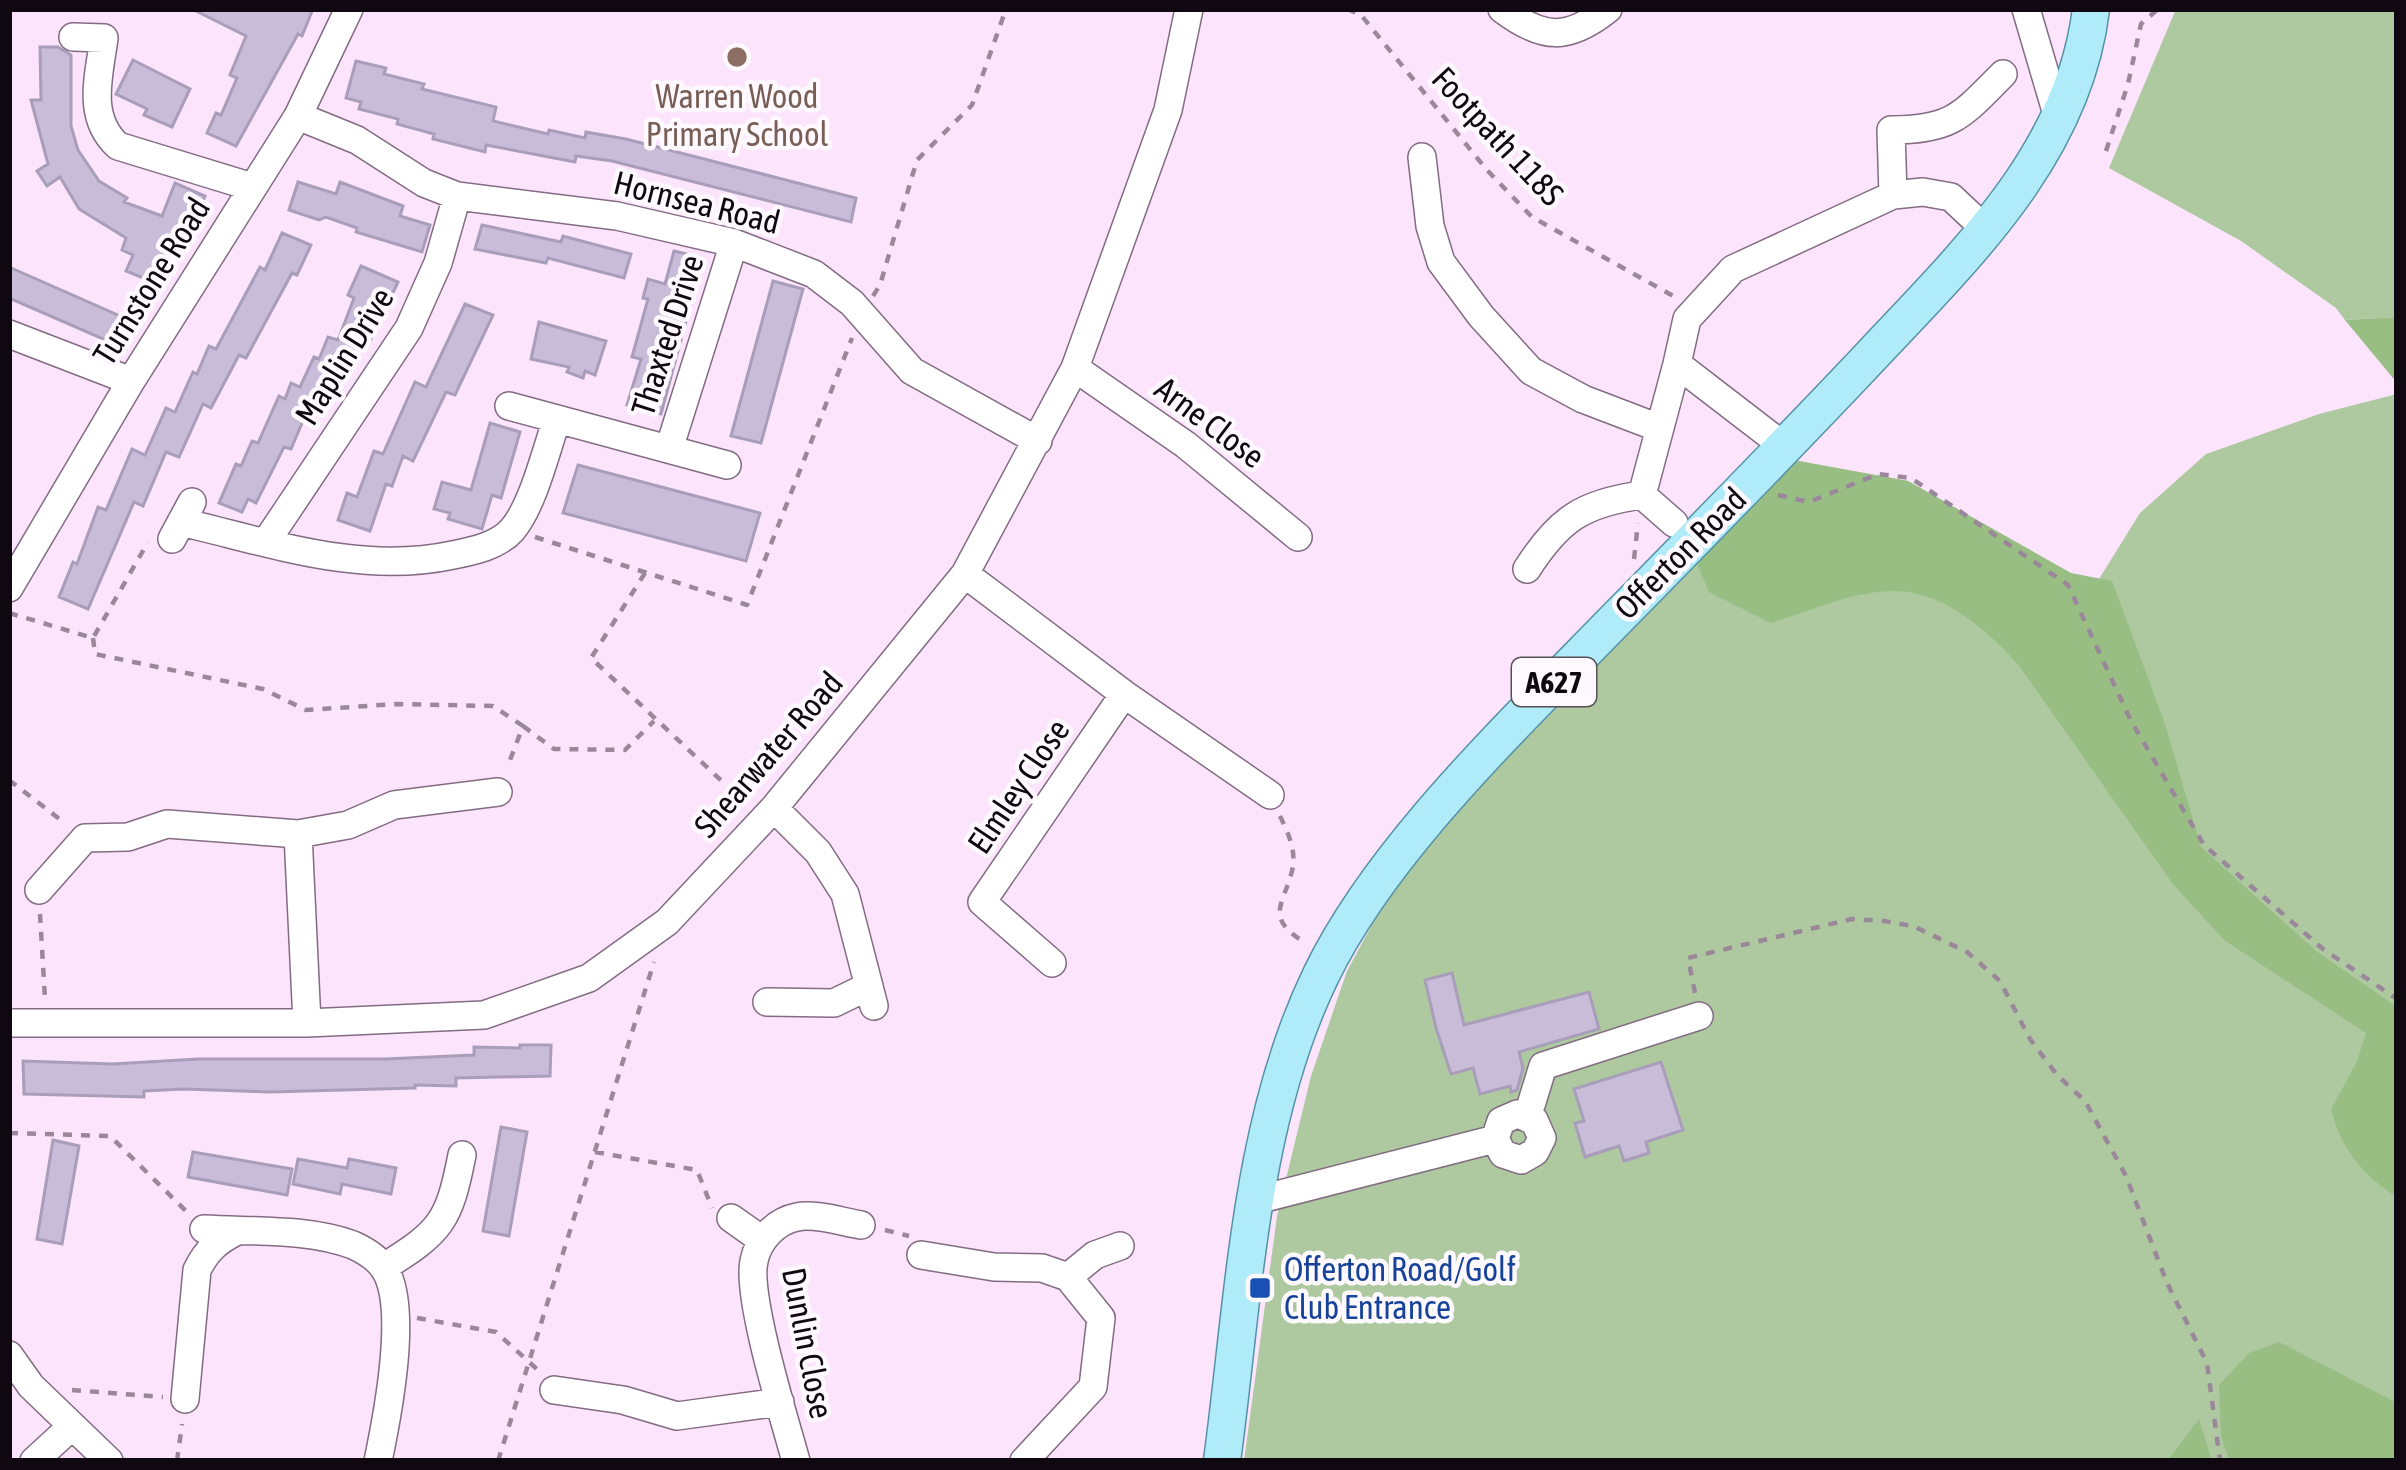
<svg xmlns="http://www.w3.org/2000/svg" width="2406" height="1470" viewBox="0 0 2406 1470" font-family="'Asap Condensed',sans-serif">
	<rect width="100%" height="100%" fill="#fde4fd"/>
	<!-- green -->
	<path fill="#aec9a0" d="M2176 9H2397V317L2345 320 2336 308 2241 241 2109 168Z
		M2397 394V1461H1244L1277 1216 1311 1076 1347 971 1398 876 1604 649 1793 460 1908 481 2094 587 2140 513 2206 454 2319 414Z"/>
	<!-- forest -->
	<path fill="#98be84" d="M2397 317V383L2345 320Z
		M1793 460 1908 481 2071 573 2112 581 2164 721 2201 847 2316 951 2397 1007V1197C2362 1175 2342 1149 2331 1110L2357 1061 2366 1033 2224 940 2172 883 2020 667C1991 633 1945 592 1897 591 1855 590 1810 611 1771 623L1709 592 1695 559Z
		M2279 1342 2397 1403V1461H2229L2221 1435 2219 1385 2249 1353Z
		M2199 1419 2212 1461H2167Z"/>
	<!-- building -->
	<path fill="#c8bcd9" stroke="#a99eba" stroke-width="3" d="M192 9H313L302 36 298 34 236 146 207 133 216 113 221 115 237 78 230 75 246 36Z
		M40 47H58L71 55V126L78 150 99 181 127 198 124 202 162 216 175 183 205 196 193 225 188 223 175 254 167 251 153 282 126 271 133 255 122 250 126 238 79 209 60 177 47 186 37 171 48 164 31 100H41Z
		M133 60 190 89 172 127 144 115 147 109 116 94Z
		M356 61 386 68 384 74 424 84 422 89 496 107 493 121 548 134 549 130 585 138 586 132 626 139 856 198 851 222 612 161 576 156 575 162 486 145 485 152 433 139 434 134 397 124 398 119 359 109 361 102 346 98Z
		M298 182 336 194 340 182 403 206 400 216 430 225 422 252 356 232 357 228 326 217 319 220 289 210Z
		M482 225 561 242 563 236 631 254 624 278 548 258 546 263 475 249Z
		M282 233 311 245 297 275 292 273 246 358 239 355 211 408 203 404 179 457 166 452 143 506 134 502 88 609 59 597 73 562 77 564 98 507 106 510 132 449 145 455 166 408 175 412 193 372 197 374 209 346 216 349 260 267 265 270Z
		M674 251 703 258 661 414 627 405 641 359 632 357 648 299 643 298 648 279 665 284Z
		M361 266 398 282 370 341 360 337 331 396 322 391 309 423 303 421 291 449 284 447 256 503 248 499 242 512 219 503 236 464 241 466 252 441 258 443 279 396 285 399 291 383 300 387 314 357 319 359 328 337 338 340 354 298 348 295Z
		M9 267 136 323 126 349 9 298Z
		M773 281 803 289 761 443 731 436Z
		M465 304 493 315 455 395 446 392 413 461 403 456 392 486 386 484 370 531 338 520 347 493 357 497 374 451 383 454 415 382 426 387Z
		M539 322 606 341 595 375 585 371 583 378 567 372 569 367 531 359Z
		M490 423 520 432 501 498 492 495 482 529 448 519 450 513 434 509 442 482 471 490Z
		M578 465 760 513 746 561 563 513Z
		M1452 973 1464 1025 1589 992 1599 1029 1519 1052 1523 1068 1517 1090 1511 1092 1510 1086 1480 1094 1473 1068 1451 1074 1436 1028 1425 980Z
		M520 1045H551L550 1076 456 1078V1086L415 1085V1088L270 1092 184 1089 144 1091V1097L24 1094 23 1061 113 1064 198 1059H385L474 1055V1047L520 1048Z
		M1661 1062 1683 1130 1646 1142 1649 1153 1624 1161 1619 1146 1585 1157 1575 1123 1584 1121 1574 1089Z
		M501 1127 527 1132 509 1236 483 1231Z
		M53 1140 79 1146 62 1244 37 1239Z
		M193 1152 292 1169 287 1195 188 1177Z
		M298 1159 347 1168 349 1159 396 1168 391 1194 342 1184 340 1194 293 1184Z"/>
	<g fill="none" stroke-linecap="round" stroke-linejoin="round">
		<defs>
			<path id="minor" d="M1502 9C1543 40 1568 41 1608 9
				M2026 9 2059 121
				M73 37 104 38C99 76 86 117 118 146L252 187
				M298 116 357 140 424 183 457 196 617 216 734 243 814 274 852 303 912 371 1038 441
				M1422 157 1430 226 1441 262 1481 316 1531 371 1583 399 1659 428
				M1893 195 1891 130C1953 130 1962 115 2003 74
				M9 334 131 381
				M1075 368 1186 445 1298 537
				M509 406 727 465
				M1785 447 1677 364 1687 319 1733 269 1893 195 1923 192 1951 197 1985 229
				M669 449 734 243
				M181 522C272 543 360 575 453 555 473 551 498 546 512 530 533 506 546 450 557 419
				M1674 523 1642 495 1677 364
				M172 539 192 502
				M266 542 409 328 438 263 457 196
				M1527 569C1559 519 1583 503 1642 495
				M965 574 1124 694 1270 795
				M9 588 131 381 298 116 349 9
				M774 808 818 852 845 894 874 1006
				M39 890 85 838 128 837 167 824 298 834
				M1052 963 982 902 1124 694
				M767 1002 834 1003 869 986
				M9 1023H307L484 1015 589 978 667 922 774 808 965 574 1075 368 1168 110 1189 9
				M307 1023 298 834 348 825 394 805 498 792
				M1527 1118 1543 1066 1699 1016
				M1257 1200 1495 1139 1501 1121 1517 1114 1534 1120 1542 1138 1535 1152 1521 1160 1503 1154 1495 1139
				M731 1218 762 1240
				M204 1229C252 1232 307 1228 353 1245 364 1250 376 1257 383 1267 410 1303 387 1418 378 1461
				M921 1255 994 1267 1042 1268 1068 1277 1101 1318 1093 1387 1024 1461
				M384 1267C442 1231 449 1221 462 1155
				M1068 1277 1095 1255 1120 1246
				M9 1355 31 1386 109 1461
				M554 1390 623 1400 677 1416 780 1402
				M185 1399 197 1270C207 1250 217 1241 237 1231
				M34 1461 71 1427
				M796 1461C785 1421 746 1296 754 1261 758 1240 776 1221 797 1217 815 1213 843 1222 861 1225"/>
			<path id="major" d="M1222 1461C1244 1300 1249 1123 1321 975 1377 859 1493 745 1583 653 1680 554 1778 455 1873 354 1967 254 2074 152 2091 9"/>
		</defs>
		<!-- minor casing -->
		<use href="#minor" stroke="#826c82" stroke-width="30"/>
		<!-- major casing -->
		<use href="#major" stroke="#5692a6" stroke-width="39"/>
		<!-- path -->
		<path stroke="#9a889a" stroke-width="4.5" stroke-dasharray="9 9" stroke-linecap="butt" d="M1347 9 1361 15 1487 170 1532 217 1675 297
			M2106 151 2128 84 2141 24 2158 9
			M873 296 880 285 917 160 972 105 1006 9
			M1778 495 1809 502 1878 474 1911 478 2068 585 2131 721 2204 845 2323 949 2397 999
			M535 537 747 605 852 338
			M1634 559 1638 523
			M645 573 591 658 744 802
			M9 613 93 638 148 542
			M93 638 95 654 263 689 306 710 397 704 493 706 523 726 507 768
			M523 726 554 749 625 750 654 721
			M9 780 66 824
			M1280 816C1288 833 1297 851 1292 871 1284 904 1263 918 1306 943
			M40 914 45 999
			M1695 993 1688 958 1852 919 1884 921 1913 926 1967 952 2000 981 2030 1039 2057 1075 2085 1101 2126 1176 2167 1283 2207 1363 2220 1461
			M9 1133 110 1136 187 1212
			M595 1152 697 1170 712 1208
			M885 1230 909 1236
			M417 1318 496 1332 539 1371
			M72 1390 163 1397
			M177 1461 182 1424
			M498 1461 654 962"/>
		<!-- minor -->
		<use href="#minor" stroke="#fff" stroke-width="27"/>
		<!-- major -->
		<use href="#major" stroke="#b0ebfa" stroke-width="36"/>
	</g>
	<!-- markers -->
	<circle fill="#8d6e63" stroke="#fef9fe" stroke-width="4.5" cx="737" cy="57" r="12"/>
	<rect fill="#1a4fb4" stroke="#fef9fe" stroke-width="4.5" x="1248" y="1276" width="24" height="24" rx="6"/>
	<g text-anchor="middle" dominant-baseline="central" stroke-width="9" stroke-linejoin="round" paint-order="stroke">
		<!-- shield labels -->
		<rect fill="#fef9fe" stroke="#575057" stroke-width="3" x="1512" y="658" width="84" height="48" rx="9"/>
		<g font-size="30" font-weight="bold" fill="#100810">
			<text x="1554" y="682">A627</text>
		</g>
		<!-- education labels -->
		<g font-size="33" fill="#785e54" stroke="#fef9fe">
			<text x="737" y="96">Warren Wood<tspan x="737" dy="38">Primary School</tspan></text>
		</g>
		<!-- street labels -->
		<g font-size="33" fill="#100810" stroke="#fef9fe">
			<text transform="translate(1498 136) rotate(47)">Footpath 118S</text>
			<text transform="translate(697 202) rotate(14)">Hornsea Road</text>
			<text transform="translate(151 281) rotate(-58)">Turnstone Road</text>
			<text transform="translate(667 335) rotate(-72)">Thaxted Drive</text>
			<text transform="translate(344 356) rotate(-58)">Maplin Drive</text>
			<text transform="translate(1210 422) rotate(37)">Arne Close</text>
			<text transform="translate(1680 553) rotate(-45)">Offerton Road</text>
			<text transform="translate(768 754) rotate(-49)">Shearwater Road</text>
			<text transform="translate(1018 786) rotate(-56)">Elmley Close</text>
			<text transform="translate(808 1343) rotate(79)">Dunlin Close</text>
		</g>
		<!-- transit labels -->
		<g font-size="33" fill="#164399" stroke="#fef9fe" text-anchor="start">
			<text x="1284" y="1269">Offerton Road/Golf<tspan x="1284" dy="38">Club Entrance</tspan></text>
		</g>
	</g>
	<!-- border -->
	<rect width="2406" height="1470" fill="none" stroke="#100810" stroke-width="24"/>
</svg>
